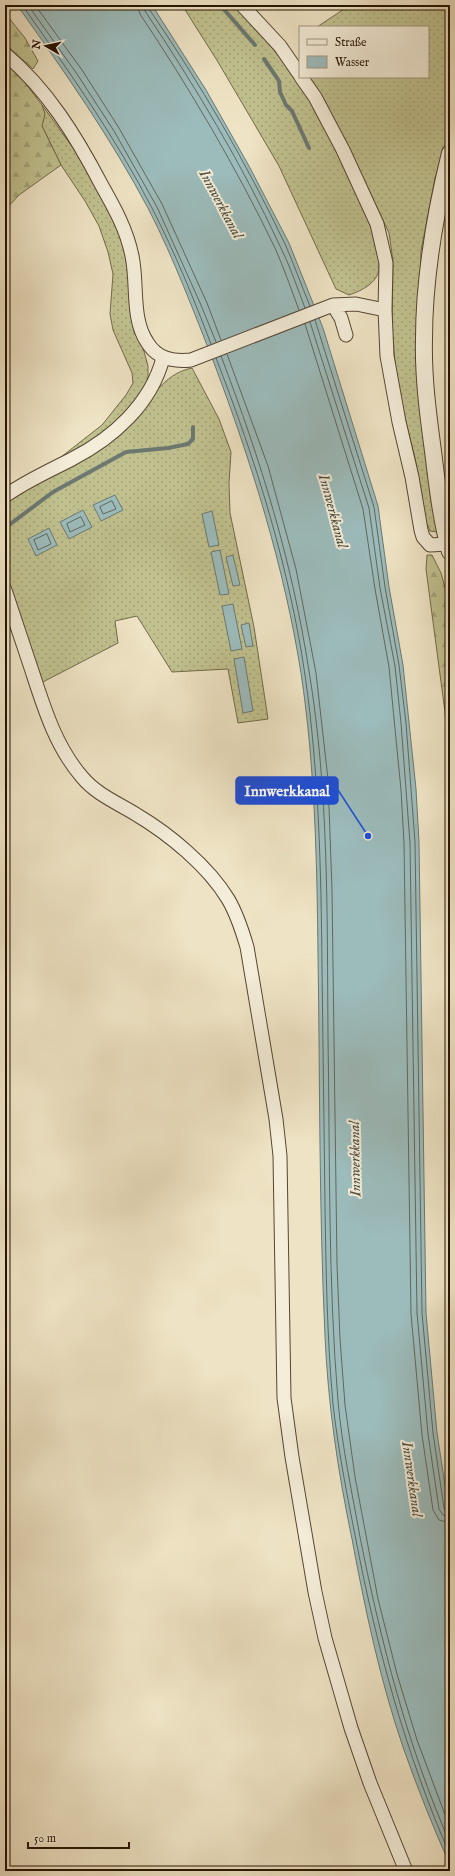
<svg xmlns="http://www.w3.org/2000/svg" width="455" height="1876" viewBox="0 0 455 1876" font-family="'IM FELL English',serif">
	<defs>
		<pattern id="grass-dots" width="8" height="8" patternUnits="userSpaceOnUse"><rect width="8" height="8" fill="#c0c18f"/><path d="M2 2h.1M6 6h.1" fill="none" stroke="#a5a57a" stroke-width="1.8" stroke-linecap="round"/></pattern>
		<pattern id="forest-firs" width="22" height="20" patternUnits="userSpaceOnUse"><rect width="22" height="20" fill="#c0c18f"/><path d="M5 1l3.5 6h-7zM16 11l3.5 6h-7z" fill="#a5a57a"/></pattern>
	</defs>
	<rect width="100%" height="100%" fill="#eee3c4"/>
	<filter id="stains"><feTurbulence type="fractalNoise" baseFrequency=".005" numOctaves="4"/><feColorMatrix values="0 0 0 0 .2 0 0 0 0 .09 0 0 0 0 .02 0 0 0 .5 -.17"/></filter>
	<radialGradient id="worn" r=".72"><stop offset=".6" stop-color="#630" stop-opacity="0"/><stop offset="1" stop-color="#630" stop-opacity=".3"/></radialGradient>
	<!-- grass -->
	<path fill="url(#grass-dots)" stroke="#726a48" d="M182 5H234C251 24 269 43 284 63 313 99 384 223 379 268 378 283 361 291 349 295L336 289 279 166 218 62Z
		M350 5H450V130L435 178 421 251 420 291 438 529 437 532 430 531 426 522 415 458 404 414 396 373 392 330 393 261 389 233 345 140 306 77H428V27H317Z
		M42 105 76 152 118 228 127 256 130 310 134 332 143 348 148 366V379L137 403 101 438 47 468 102 425 126 395 133 383 132 373 113 330 110 314 113 274 108 252 99 226 85 201 61 165 42 126 44 114Z
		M192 368 219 419 231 452 229 483 230 513 254 627 268 719 238 723 228 669 172 672 137 616 115 621 118 643 41 683 5 578V502L61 469 157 390C167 379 177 371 192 368Z"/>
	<!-- forest -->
	<path fill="url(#forest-firs)" stroke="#726a48" d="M5 13 25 38 38 61 33 69 5 44Z
		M5 60 17 72 42 105 45 114 42 126 61 165 19 195 5 210Z
		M427 555H432L441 573 450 606V780L445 712 426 569Z"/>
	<!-- water -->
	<path fill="#9cbcbc" stroke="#6c7871" d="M17 5H152L206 90 249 166 289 243 323 328 378 506 389 587 403 665 416 789 419 842 426 1313 437 1433 450 1517V1865C433 1827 417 1787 403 1747 380 1680 365 1609 352 1539 338 1472 328 1405 325 1336 319 1209 320 1082 318 955 317 861 315 766 301 673 284 566 252 464 214 363 194 312 174 259 149 210 111 138 64 71 17 5Z
		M115 495 123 510 101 521 93 505Z
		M83 510 92 527 69 539 60 522Z
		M212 511 219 545 209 547 202 514Z
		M49 528 57 545 36 556 28 539Z
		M220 550 229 594 220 595 211 552Z
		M233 555 240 585 233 586 226 557Z
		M233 604 242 649 231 651 222 606Z
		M249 623 253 646 246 647 241 625Z
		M244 657 253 711 243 713 234 659Z"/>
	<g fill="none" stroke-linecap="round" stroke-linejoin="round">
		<!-- shore -->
		<path stroke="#60675e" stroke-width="1" d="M22 5C69 71 116 138 153 210 175 253 194 299 211 344
			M28 5 77 74 114 131 157 207 201 305 216 342
			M35 5 82 70 119 128 162 204 207 303 221 340
			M137 5 140 14C190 89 236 167 275 248 284 268 291 289 299 310
			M143 5 145 11C195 86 242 164 280 246 290 266 297 287 305 308
			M149 5V9C200 83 246 162 285 244 294 264 301 285 310 306
			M315 320 374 507 385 587 399 665 406 723 415 842 422 1313 433 1433 444 1508 446 1511 450 1512
			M310 322 369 508 380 588 395 666 401 723 410 843 417 1313 428 1434 439 1509 443 1515 450 1517
			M305 324 363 509 375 589 389 667 401 790 404 843 411 1314 422 1435 433 1510 439 1520 450 1523
			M227 354 268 466 296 569 316 673 328 779 332 890 337 1265 340 1339 345 1405 355 1477 378 1599 397 1674 417 1740 450 1828
			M221 356C261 461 292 561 309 671 329 791 327 915 328 1036 330 1158 328 1280 338 1401 342 1447 352 1492 360 1537 381 1642 407 1745 450 1843
			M216 358C256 461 289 566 305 675 319 772 321 869 322 966 323 1046 324 1125 325 1204 326 1271 327 1337 333 1404 338 1449 347 1495 356 1540 377 1649 406 1754 450 1855
			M112 501 116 509 103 514 100 507Z
			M81 517 85 525 70 532 67 524Z
			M47 534 51 544 38 550 34 540Z"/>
		<!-- stream -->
		<path stroke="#6c7871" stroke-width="4" d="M220 5 255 45
			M264 59 279 81 280 92 286 105 292 111 309 148
			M5 528 53 492 126 452 168 448 188 444 193 439V427"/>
		<defs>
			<path id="minor" d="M242 5 280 46 300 75
				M5 54C47 89 76 136 101 184 114 207 127 230 132 256 138 283 131 318 147 342 157 359 173 362 191 360L333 305 356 304 385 310
				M301 77 315 97 343 150 377 224 386 263 385 310 387 356 399 422 412 477 421 530 423 537 430 545 448 544
				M333 305 341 318 346 335
				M5 496C26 481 49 471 72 459 113 438 151 404 163 358
				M5 590C14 617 23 644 32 671 44 708 56 747 82 777 97 795 118 803 137 815 169 834 208 866 228 899 237 914 242 930 247 947L276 1119 280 1156 284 1398 292 1457 315 1592 325 1638 351 1728 370 1783 406 1871"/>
			<path id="tertiary" d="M450 153C435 214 424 276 424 339 423 376 428 414 433 451 437 484 441 519 450 552"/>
		</defs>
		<!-- minor casing -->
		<use href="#minor" stroke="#564632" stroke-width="15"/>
		<!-- tertiary casing -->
		<use href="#tertiary" stroke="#564632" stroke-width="18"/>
		<!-- minor -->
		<use href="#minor" stroke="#f4edd9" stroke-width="13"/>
		<!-- tertiary -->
		<use href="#tertiary" stroke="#f4edd9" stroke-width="16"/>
	</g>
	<g text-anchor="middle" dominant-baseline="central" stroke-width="4" stroke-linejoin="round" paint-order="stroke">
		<!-- water labels -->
		<g font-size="15" font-style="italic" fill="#4e4e42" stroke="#f4edd9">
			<text transform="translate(221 204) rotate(62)">Innwerkkanal</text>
			<text transform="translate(333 511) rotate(75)">Innwerkkanal</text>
			<text transform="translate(355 1159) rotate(-91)">Innwerkkanal</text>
			<text transform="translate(412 1479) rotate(82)">Innwerkkanal</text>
		</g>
	</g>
	<!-- callouts -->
	<path fill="none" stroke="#1d4ed8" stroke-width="1.5" d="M368 836L338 790"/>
	<circle fill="#1d4ed8" stroke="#f4edd9" stroke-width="1.5" cx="368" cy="836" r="4"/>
	<rect fill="#1d4ed8" stroke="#1d4ed8" stroke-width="1.5" x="236" y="777" width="102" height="27" rx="4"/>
	<g font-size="15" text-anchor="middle" font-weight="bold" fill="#fff">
		<text x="287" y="796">Innwerkkanal</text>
	</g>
	<!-- margin -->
	<rect width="455" height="1876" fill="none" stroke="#eee3c4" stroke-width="20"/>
	<rect x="6" y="6" width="443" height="1864" fill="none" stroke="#241201" stroke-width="2"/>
	<rect x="10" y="10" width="435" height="1856" fill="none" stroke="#241201"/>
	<!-- legend -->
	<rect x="299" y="26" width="130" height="52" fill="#f4edd9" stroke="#a19583"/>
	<rect x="307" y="39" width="20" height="6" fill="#f4edd9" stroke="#a19583"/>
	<text x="335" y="46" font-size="12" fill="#241201">Straße</text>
	<rect x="307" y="56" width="20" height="12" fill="#9cbcbc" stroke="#a19583"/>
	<text x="335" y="66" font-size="12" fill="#241201">Wasser</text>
	<!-- north arrow -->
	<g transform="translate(46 46) rotate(279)" stroke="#f4edd9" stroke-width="3" paint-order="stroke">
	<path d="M0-3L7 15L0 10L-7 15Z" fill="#241201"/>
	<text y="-6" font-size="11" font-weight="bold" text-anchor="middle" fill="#241201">N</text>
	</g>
	<!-- scale -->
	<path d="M28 1842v6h101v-6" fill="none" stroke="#241201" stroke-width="2"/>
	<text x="34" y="1842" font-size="12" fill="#241201" stroke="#f4edd9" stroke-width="3" paint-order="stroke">50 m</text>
	<rect width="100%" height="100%" filter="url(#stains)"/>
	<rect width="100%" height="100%" fill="url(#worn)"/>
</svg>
